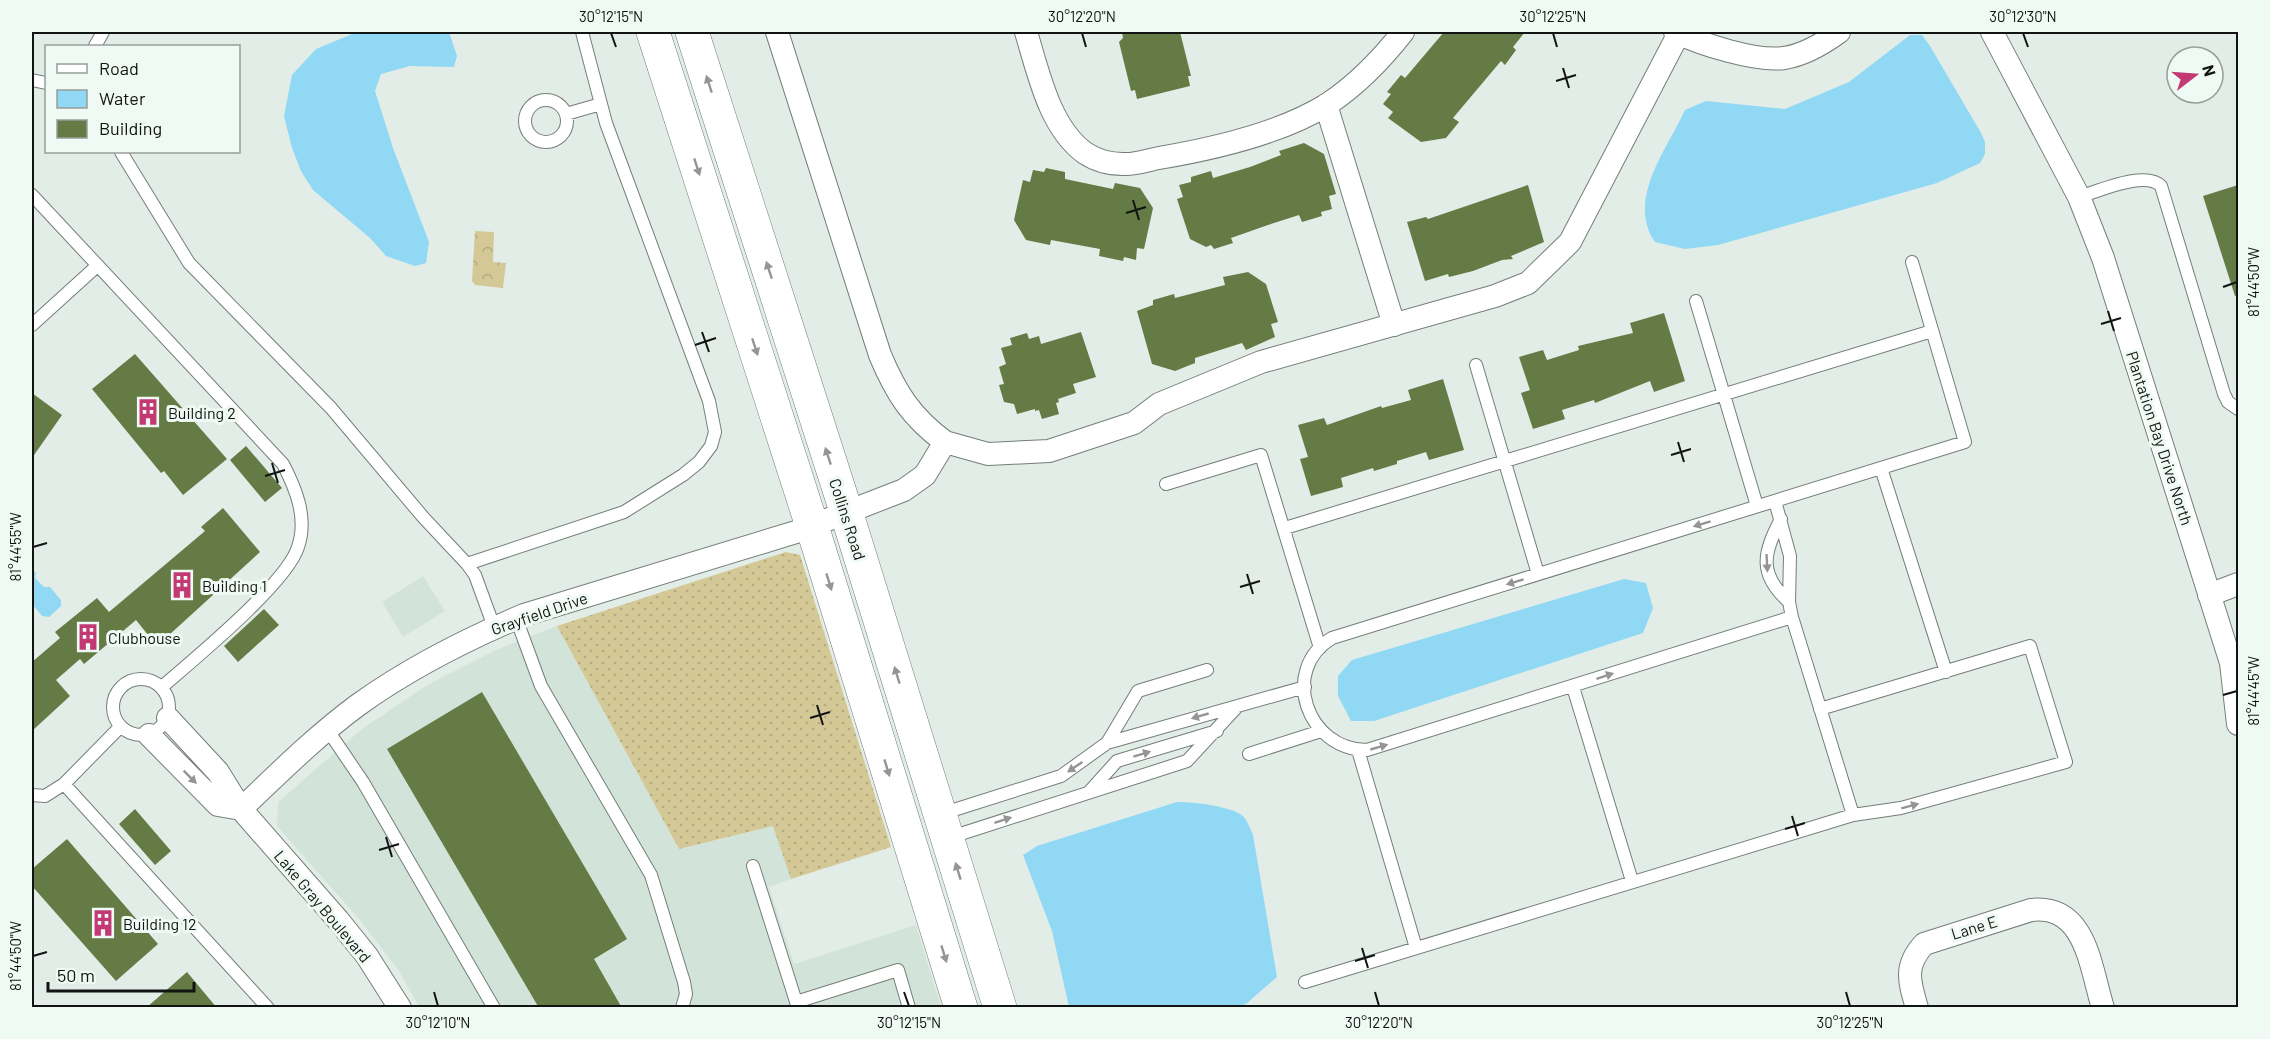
<svg xmlns="http://www.w3.org/2000/svg" width="2270" height="1039" viewBox="0 0 2270 1039" font-family="Barlow,sans-serif">
	<defs>
		<pattern id="grass-dots" width="8" height="8" patternUnits="userSpaceOnUse" patternTransform="scale(1.5)"><rect width="8" height="8" fill="#d4c896"/><path d="M2 2h.1M6 6h.1" fill="none" stroke="#b5ab80" stroke-width="1.8" stroke-linecap="round"/></pattern>
		<pattern id="park-crowns" width="20" height="18" patternUnits="userSpaceOnUse" patternTransform="scale(1.5)"><rect width="20" height="18" fill="#d4c896"/><path d="M2 6a3 3 0 1 1 6 0M12 15a3 3 0 1 1 6 0" fill="none" stroke="#b5ab80"/></pattern>
	</defs>
	<rect width="100%" height="100%" fill="#e3ede7"/>
	<!-- built -->
	<path fill="#d2e4d9" d="M423 576 445 611 403 637 382 602Z
		M557 626 679 849 774 826 791 879 769 887 794 964 916 925 941 1007H419L399 971 359 919 277 826 278 802 362 729 427 685 498 649Z"/>
	<!-- grass -->
	<path fill="url(#grass-dots)" d="M786 552 800 555 891 847 791 879 773 826 679 849 557 626Z"/>
	<!-- park -->
	<path fill="url(#park-crowns)" d="M475 231 494 232 493 262 506 263 503 288 475 285 472 281Z"/>
	<!-- water -->
	<path fill="#90d8f4" d="M357 32H449L457 56 454 67 410 66 381 74 375 91 393 148 429 242 426 263 415 266 386 256 370 238 313 190 301 171 292 148 284 116 292 75 316 49Z
		M1910 35H1922L1930 46 1981 133 1985 142V154L1980 163 1937 183 1718 245 1685 249 1655 242C1626 200 1667 149 1685 110L1706 101 1785 109 1849 82Z
		M32 568 36 573 35 578 44 587H50L61 600V606L49 617 42 616 32 604Z
		M1624 579 1646 583 1653 608 1643 633 1374 721H1351L1338 696V676L1352 660Z
		M1177 802C1193 802 1233 806 1244 817 1248 822 1250 829 1253 835L1277 977 1246 1004 1234 1007H1069L1052 931 1023 855 1037 846Z"/>
	<!-- building -->
	<path fill="#647b46" d="M1122 32H1180L1191 76H1188L1190 86 1137 99 1135 90 1131 91 1119 42 1123 38Z
		M1444 32H1525L1513 47 1516 50 1505 65 1501 61 1453 118 1459 122 1446 138 1421 142 1388 118 1393 112 1383 104 1391 94 1387 92 1401 75 1405 78Z
		M1304 143 1324 154 1336 194 1329 196 1332 209 1321 212 1322 216 1302 222 1299 215 1268 225 1231 238 1233 243 1214 249 1211 245 1206 247 1190 239 1177 199 1183 197 1179 185 1191 182V177L1211 171 1213 178 1250 167 1281 155 1279 151Z
		M1046 168 1065 172V179L1113 189 1115 183 1140 188 1153 208 1144 249 1137 248 1136 260 1124 257 1123 261 1099 256 1100 249 1051 240 1050 245 1026 240 1014 220 1023 180 1030 182 1033 170 1044 172Z
		M1528 185 1544 242 1511 256 1513 259 1502 260 1473 271 1449 277 1448 274 1425 281 1407 222 1426 217 1428 219Z
		M2238 185V295L2235 296 2203 196Z
		M1248 272 1266 284 1278 322 1271 324 1275 337 1246 350 1242 343 1195 358V363L1175 371 1152 364 1137 311 1153 305V300L1174 294 1175 298 1225 285 1223 277Z
		M1664 313 1685 381 1654 392 1650 381 1595 403 1594 400 1562 410 1565 419 1533 429 1521 393 1530 390 1519 357 1543 350 1547 360 1579 350 1578 346 1633 333 1630 323Z
		M1081 332 1096 377 1073 384 1076 393 1058 399 1059 402 1056 403 1059 414 1042 419 1039 410 1035 411V409L1017 414 1014 404 1004 402 999 385 1004 384 999 367 1006 364 1001 348 1012 345 1010 338 1027 333 1029 339 1039 336 1041 344Z
		M135 354 227 459 183 495 164 471 161 473 92 389Z
		M1443 379 1464 450 1429 460 1426 452 1397 461V464L1374 471 1373 468 1341 478 1343 487 1311 496 1300 459 1308 457 1298 425 1324 418 1327 425 1381 406 1382 408 1411 400 1408 390Z
		M32 393 62 415 32 458Z
		M246 446 282 488 265 502 230 460Z
		M223 508 260 552 157 646 136 620 84 664 80 659 56 680 70 696 32 731V662L60 638 55 632 97 598 109 612 205 531 201 527Z
		M264 609 279 625 238 662 224 646Z
		M482 692 627 939 594 959 622 1008H539L387 749Z
		M135 809 171 851 155 865 119 824Z
		M67 839 158 944 116 981 32 886V869Z
		M187 972 217 1008H146Z"/>
	<g fill="none" stroke-linecap="round" stroke-linejoin="round">
		<defs>
			<path id="lane" d="M95 46 103 32
				M32 80 46 83
				M525 121a21 21 0 1 1 42 0a21 21 0 1 1-42 0Z
				M566 114 601 104
				M121 152 189 263 331 408 423 517 467 564 624 512 683 475 699 462 711 446 715 432 709 401 606 123 582 32
				M32 195 283 464C296 489 308 518 298 547 287 583 194 659 162 687
				M2079 197C2099 191 2146 170 2161 186L2224 394 2228 402 2238 409
				M1696 301 1757 506
				M32 325 97 266
				M1476 365 1538 574
				M1881 468 1946 672
				M1166 484 1261 455 1320 648
				M1775 501 1790 556 1789 602 1792 617 1853 815
				M1781 519C1763 553 1758 574 1789 602
				M1285 528 1932 331
				M467 564 475 575 494 627
				M1792 617 1367 750C1307 750 1279 670 1332 638L1965 442 1912 262
				M516 618 541 686 651 875 684 982 686 994 682 1008
				M113 707a28 28 0 1 1 56 0a28 28 0 1 1-56 0Z
				M1573 687 1632 881
				M327 729 363 782 494 1008
				M1107 743 1138 691 1207 670
				M1358 750 1416 948
				M1249 754 1321 731
				M64 784 268 1008
				M1090 791 1117 761 1217 731
				M32 795 45 796 64 784 120 727
				M941 814 1061 776 1107 743 1305 687
				M948 838 1187 761 1236 708
				M753 866 798 1008
				M1305 982 1853 815 1901 808 2066 762 2030 646 1820 709
				M796 1002 898 970 909 1008"/>
			<path id="street" d="M777 32 880 355C896 393 911 417 945 442
				M1026 32C1038 71 1049 127 1085 153 1097 161 1109 164 1123 164 1135 165 1148 160 1159 158 1212 149 1282 133 1328 104 1358 84 1381 60 1403 32
				M1675 32C1701 44 1756 62 1784 58 1804 55 1824 43 1839 32
				M1992 32 2079 197 2103 258 2231 663 2238 724
				M1326 105 1394 325
				M2209 595 2238 584
				M168 718 218 772 241 809 338 920 367 956 400 1008
				M149 735 218 805 241 809
				M241 809C279 773 316 736 358 705 408 669 467 639 524 615L796 532 904 490 925 475 945 442 988 454 1049 451 1134 423 1159 404 1261 362 1495 296 1528 283 1570 242 1679 33
				M1917 1008C1909 981 1904 966 1924 944L2031 910C2086 904 2090 966 2103 1008"/>
			<path id="secondary" d="M653 32 812 526 961 1008
				M692 32 846 511 1000 1008"/>
		</defs>
		<!-- lane casing -->
		<use href="#lane" stroke="#757e79" stroke-width="14"/>
		<!-- street casing -->
		<use href="#street" stroke="#757e79" stroke-width="24"/>
		<!-- secondary casing -->
		<use href="#secondary" stroke="#757e79" stroke-width="34"/>
		<!-- lane -->
		<use href="#lane" stroke="#fff" stroke-width="12"/>
		<!-- street -->
		<use href="#street" stroke="#fff" stroke-width="22"/>
		<!-- secondary -->
		<use href="#secondary" stroke="#fff" stroke-width="33"/>
	</g>
	<!-- one-way arrows -->
	<defs><path id="oneway-solid" d="M-6-.8H1V-3.2L6.5 0L1 3.2V.8H-6Z" transform="scale(1.5)"/></defs>
	<g fill="#949594">
		<use href="#oneway-solid" transform="translate(709 84) rotate(-108)"/>
		<use href="#oneway-solid" transform="translate(697 167) rotate(72)"/>
		<use href="#oneway-solid" transform="translate(769 270) rotate(-108)"/>
		<use href="#oneway-solid" transform="translate(755 347) rotate(72)"/>
		<use href="#oneway-solid" transform="translate(828 456) rotate(-108)"/>
		<use href="#oneway-solid" transform="translate(1702 524) rotate(163)"/>
		<use href="#oneway-solid" transform="translate(1767 563) rotate(87)"/>
		<use href="#oneway-solid" transform="translate(829 582) rotate(73)"/>
		<use href="#oneway-solid" transform="translate(1515 582) rotate(163)"/>
		<use href="#oneway-solid" transform="translate(897 675) rotate(-107)"/>
		<use href="#oneway-solid" transform="translate(1605 676) rotate(-18)"/>
		<use href="#oneway-solid" transform="translate(1200 716) rotate(164)"/>
		<use href="#oneway-solid" transform="translate(1379 747) rotate(-16)"/>
		<use href="#oneway-solid" transform="translate(1142 754) rotate(-17)"/>
		<use href="#oneway-solid" transform="translate(1075 767) rotate(146)"/>
		<use href="#oneway-solid" transform="translate(887 768) rotate(73)"/>
		<use href="#oneway-solid" transform="translate(190 777) rotate(45)"/>
		<use href="#oneway-solid" transform="translate(1910 806) rotate(-15)"/>
		<use href="#oneway-solid" transform="translate(1003 820) rotate(-18)"/>
		<use href="#oneway-solid" transform="translate(958 871) rotate(-107)"/>
		<use href="#oneway-solid" transform="translate(944 954) rotate(73)"/>
	</g>
	<!-- ticks -->
	<path fill="none" stroke="#111412" stroke-width="2" d="M611 33 616 47M1082 33 1086 47M1553 33 1557 47M2023 33 2028 47M1563 68 1569 88M1556 81 1576 75M1133 200 1139 220M1126 213 1146 207M2223 287 2237 282M2108 311 2114 331M2101 324 2121 318M702 332 709 352M695 345 716 338M1678 442 1684 462M1671 455 1691 449M272 463 278 483M265 476 285 470M33 547 47 543M1247 574 1253 594M1240 587 1260 581M2223 695 2237 691M817 705 823 725M810 718 830 712M1792 816 1798 836M1785 829 1805 823M386 837 392 857M379 850 399 844M1362 948 1368 968M33 956 47 952M1355 961 1375 955M434 992 438 1006M904 992 909 1006M1375 992 1379 1006M1846 992 1850 1006"/>
	<!-- icons -->
	<defs>
		<symbol id="building-bare" viewBox="-9 -9 18 18"><path d="M-4-6H4V6H1V3H-1V6H-4ZM-2.5-4.3h1.7v1.8h-1.7ZM.8-4.3h1.7v1.8H.8ZM-2.5-1h1.7V.8h-1.7ZM.8-1h1.7V.8H.8Z" fill="#c33974" stroke="#f0faf4" stroke-width="2.5" paint-order="stroke"/></symbol>
	</defs>
	<g fill-rule="evenodd">
		<use href="#building-bare" x="129" y="393" width="38" height="38"/>
		<use href="#building-bare" x="163" y="566" width="38" height="38"/>
		<use href="#building-bare" x="69" y="618" width="38" height="38"/>
		<use href="#building-bare" x="84" y="904" width="38" height="38"/>
	</g>
	<g text-anchor="middle" dominant-baseline="central" stroke-width="6" stroke-linejoin="round" paint-order="stroke">
		<!-- poi labels -->
		<g font-size="16" fill="#111412" stroke="#f0faf4" text-anchor="start">
			<text x="168" y="412">Building 2</text>
			<text x="202" y="585">Building 1</text>
			<text x="108" y="637">Clubhouse</text>
			<text x="123" y="923">Building 12</text>
		</g>
		<!-- street labels -->
		<g font-size="16" fill="#111412" stroke="#f0faf4">
			<text transform="translate(2160 438) rotate(72)">Plantation Bay Drive North</text>
			<text transform="translate(848 519) rotate(72)">Collins Road</text>
			<text transform="translate(539 613) rotate(-19)">Grayfield Drive</text>
			<text transform="translate(323 906) rotate(50)">Lake Gray Boulevard</text>
			<text transform="translate(1974 927) rotate(-17)">Lane E</text>
		</g>
	</g>
	<!-- border -->
	<rect width="2270" height="1039" fill="none" stroke="#f0faf4" stroke-width="66"/>
	<!-- legend -->
	<rect x="45" y="45" width="195" height="108" fill="#f0faf4" stroke="#979e9a" stroke-width="1.5"/>
	<rect x="57" y="64" width="30" height="9" fill="#ffffff" stroke="#979e9a" stroke-width="1.5"/>
	<text x="99" y="75" font-size="18" fill="#111412">Road</text>
	<rect x="57" y="90" width="30" height="18" fill="#90d8f4" stroke="#979e9a" stroke-width="1.5"/>
	<text x="99" y="105" font-size="18" fill="#111412">Water</text>
	<rect x="57" y="120" width="30" height="18" fill="#647b46" stroke="#979e9a" stroke-width="1.5"/>
	<text x="99" y="135" font-size="18" fill="#111412">Building</text>
	<!-- north arrow -->
	<g transform="translate(2195 75) rotate(73)"><circle r="28" fill="#f0faf4" stroke="#979e9a" stroke-width="1.5"/>
	<path d="M0-4.5L10 22L0 15L-10 22Z" fill="#c33974"/>
	<text y="-9" font-size="16" font-weight="bold" text-anchor="middle" fill="#111412">N</text>
	</g>
	<!-- scale -->
	<path d="M48 982v9h146v-9" fill="none" stroke="#111412" stroke-width="3"/>
	<text x="57" y="982" font-size="18" fill="#111412" stroke="#f0faf4" stroke-width="4.5" paint-order="stroke">50 m</text>
	<rect x="33" y="33" width="2204" height="973" fill="none" stroke="#111412" stroke-width="2"/>
	<g font-size="15" text-anchor="middle" fill="#111412">
		<text x="611" y="22">30°12'15"N</text>
		<text x="1082" y="22">30°12'20"N</text>
		<text x="1553" y="22">30°12'25"N</text>
		<text x="2023" y="22">30°12'30"N</text>
		<text transform="translate(2254 282) rotate(-90)" y="5">81°44'50"W</text>
		<text transform="translate(16 547) rotate(-90)" y="5">81°44'55"W</text>
		<text transform="translate(2254 691) rotate(-90)" y="5">81°44'45"W</text>
		<text transform="translate(16 956) rotate(-90)" y="5">81°44'50"W</text>
		<text x="438" y="1028">30°12'10"N</text>
		<text x="909" y="1028">30°12'15"N</text>
		<text x="1379" y="1028">30°12'20"N</text>
		<text x="1850" y="1028">30°12'25"N</text>
	</g>
</svg>
